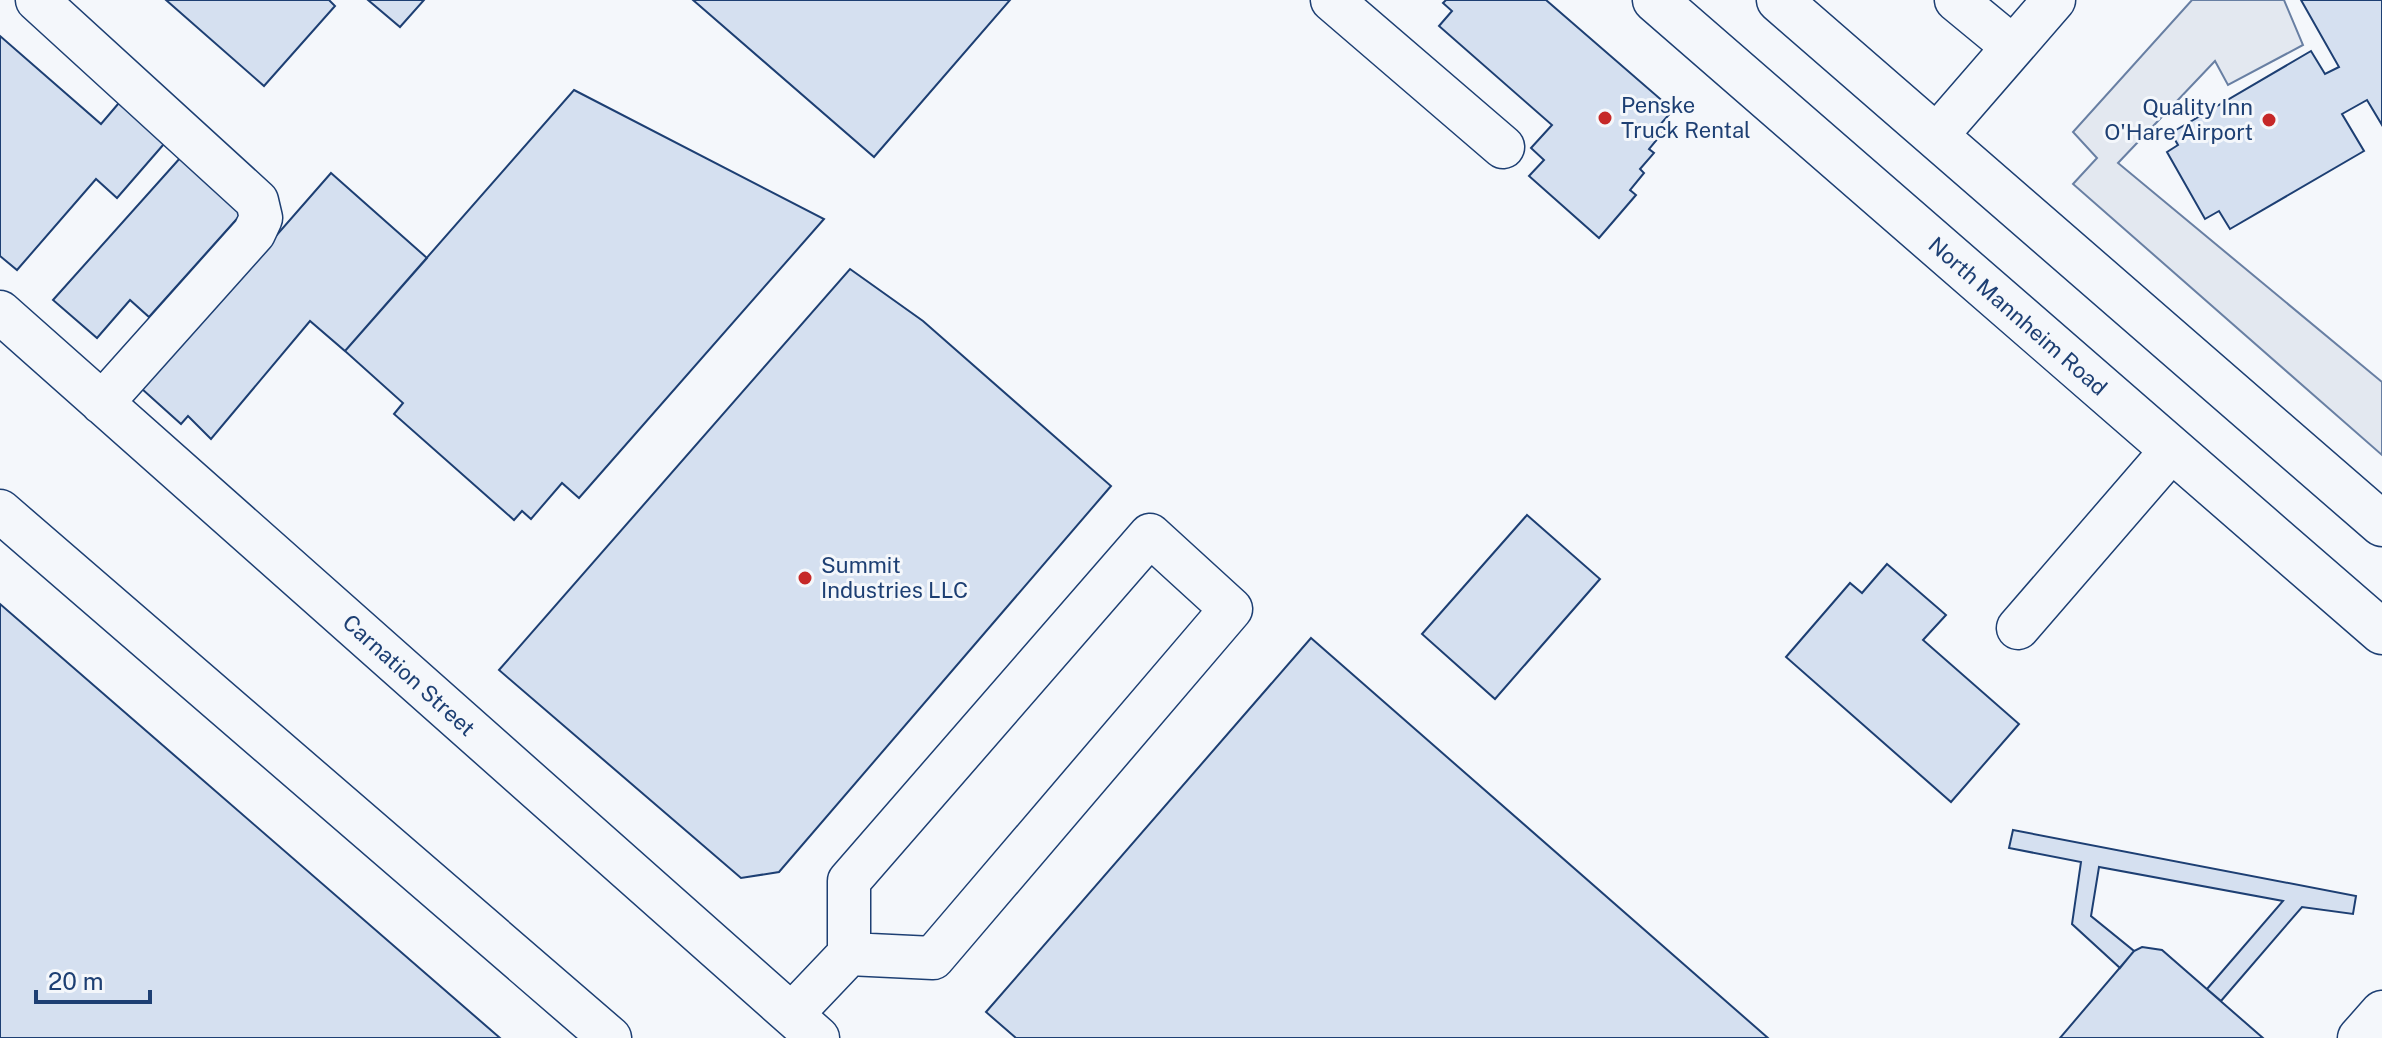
<svg xmlns="http://www.w3.org/2000/svg" width="2382" height="1038" viewBox="0 0 2382 1038" font-family="'Public Sans',sans-serif">
	<rect width="100%" height="100%" fill="#f4f7fb"/>
	<!-- parking -->
	<path fill="#e3e8f0" stroke="#687fa3" stroke-width="2" d="M2192 0H2284L2303 45 2228 85 2215 61 2118 163 2382 382V455L2073 184 2097 158 2073 132Z"/>
	<!-- building -->
	<path fill="#d5e0f0" stroke="#1d3f73" stroke-width="2" d="M166 0H329L335 6 264 86Z
		M368 0H424L400 27Z
		M693 0H1010L874 157Z
		M1446 0H1546L1673 110 1658 127 1664 131 1649 149 1654 153 1640 169 1644 173 1630 190 1636 195 1599 238 1529 176 1544 160 1531 148 1552 125 1439 26 1452 11 1443 3Z
		M2301 0H2382V125L2367 100 2342 114 2364 151 2230 229 2219 211 2205 219 2167 152 2178 145 2171 133 2311 51 2325 74 2339 67Z
		M0 36 101 124 124 97 170 137 117 198 96 179 17 270 0 256Z
		M574 90 824 219 579 498 562 483 531 519 522 511 514 520 394 414 403 403 345 351Z
		M181 157 243 212 149 317 130 300 97 338 53 300Z
		M331 173 427 258 345 351 310 321 211 439 188 416 181 424 142 389Z
		M850 269 923 321 1111 486 779 872 741 878 499 670Z
		M1527 515 1600 579 1495 699 1422 634Z
		M1887 564 1946 615 1923 640 2019 724 1951 802 1786 657 1850 583 1862 593Z
		M0 604 500 1038H0Z
		M1311 638 1768 1038H1016L986 1012Z
		M2013 830 2356 896 2353 914 2302 907 2221 1001 2207 989 2283 901 2099 867 2091 916 2134 951 2120 968 2072 924 2081 862 2009 848Z
		M2142 947 2162 950 2263 1038H2060L2134 951Z"/>
	<g fill="none" stroke-linecap="round" stroke-linejoin="round">
		<defs>
			<path id="minor" d="M37 0 257 201 261 218 254 233 102 403
				M1332 0 1503 147
				M1956 0 2013 47
				M1936 136 2054 0
				M0 312 818 1038
				M0 511 610 1038
				M2018 628 2172 450
				M792 1014 849 954V881L1150 535 1231 609 933 958 849 954
				M2359 1038 2382 1012"/>
			<path id="major" d="M1655 0 2382 632
				M1779 0 2382 524"/>
		</defs>
		<!-- minor casing -->
		<use href="#minor" stroke="#1d3f73" stroke-width="45"/>
		<!-- major casing -->
		<use href="#major" stroke="#1d3f73" stroke-width="47"/>
		<!-- minor -->
		<use href="#minor" stroke="#f4f7fb" stroke-width="42"/>
		<!-- major -->
		<use href="#major" stroke="#f4f7fb" stroke-width="44"/>
	</g>
	<!-- markers -->
	<g fill="#c62828" stroke="#f4f7fb" stroke-width="3">
		<circle cx="1605" cy="118" r="8"/>
		<circle cx="2269" cy="120" r="8"/>
		<circle cx="805" cy="578" r="8"/>
	</g>
	<g text-anchor="middle" dominant-baseline="central" stroke-width="6" stroke-linejoin="round" paint-order="stroke">
		<!-- poi labels -->
		<g font-size="22" fill="#1d3f73" stroke="#f4f7fb" text-anchor="start">
			<text x="1621" y="105">Penske<tspan x="1621" dy="25">Truck Rental</tspan></text>
			<text x="2253" y="107" text-anchor="end">Quality Inn<tspan x="2253" dy="25">O'Hare Airport</tspan></text>
			<text x="821" y="565">Summit<tspan x="821" dy="25">Industries LLC</tspan></text>
		</g>
		<!-- street labels -->
		<g font-size="22" fill="#1d3f73" stroke="#f4f7fb">
			<text transform="translate(2018 316) rotate(41)">North Mannheim Road</text>
			<text transform="translate(409 675) rotate(42)">Carnation Street</text>
		</g>
	</g>
	<!-- scale -->
	<path d="M36 990v12h114v-12" fill="none" stroke="#1d3f73" stroke-width="4"/>
	<text x="48" y="990" font-size="24" fill="#1d3f73" stroke="#f4f7fb" stroke-width="6" paint-order="stroke">20 m</text>
</svg>
